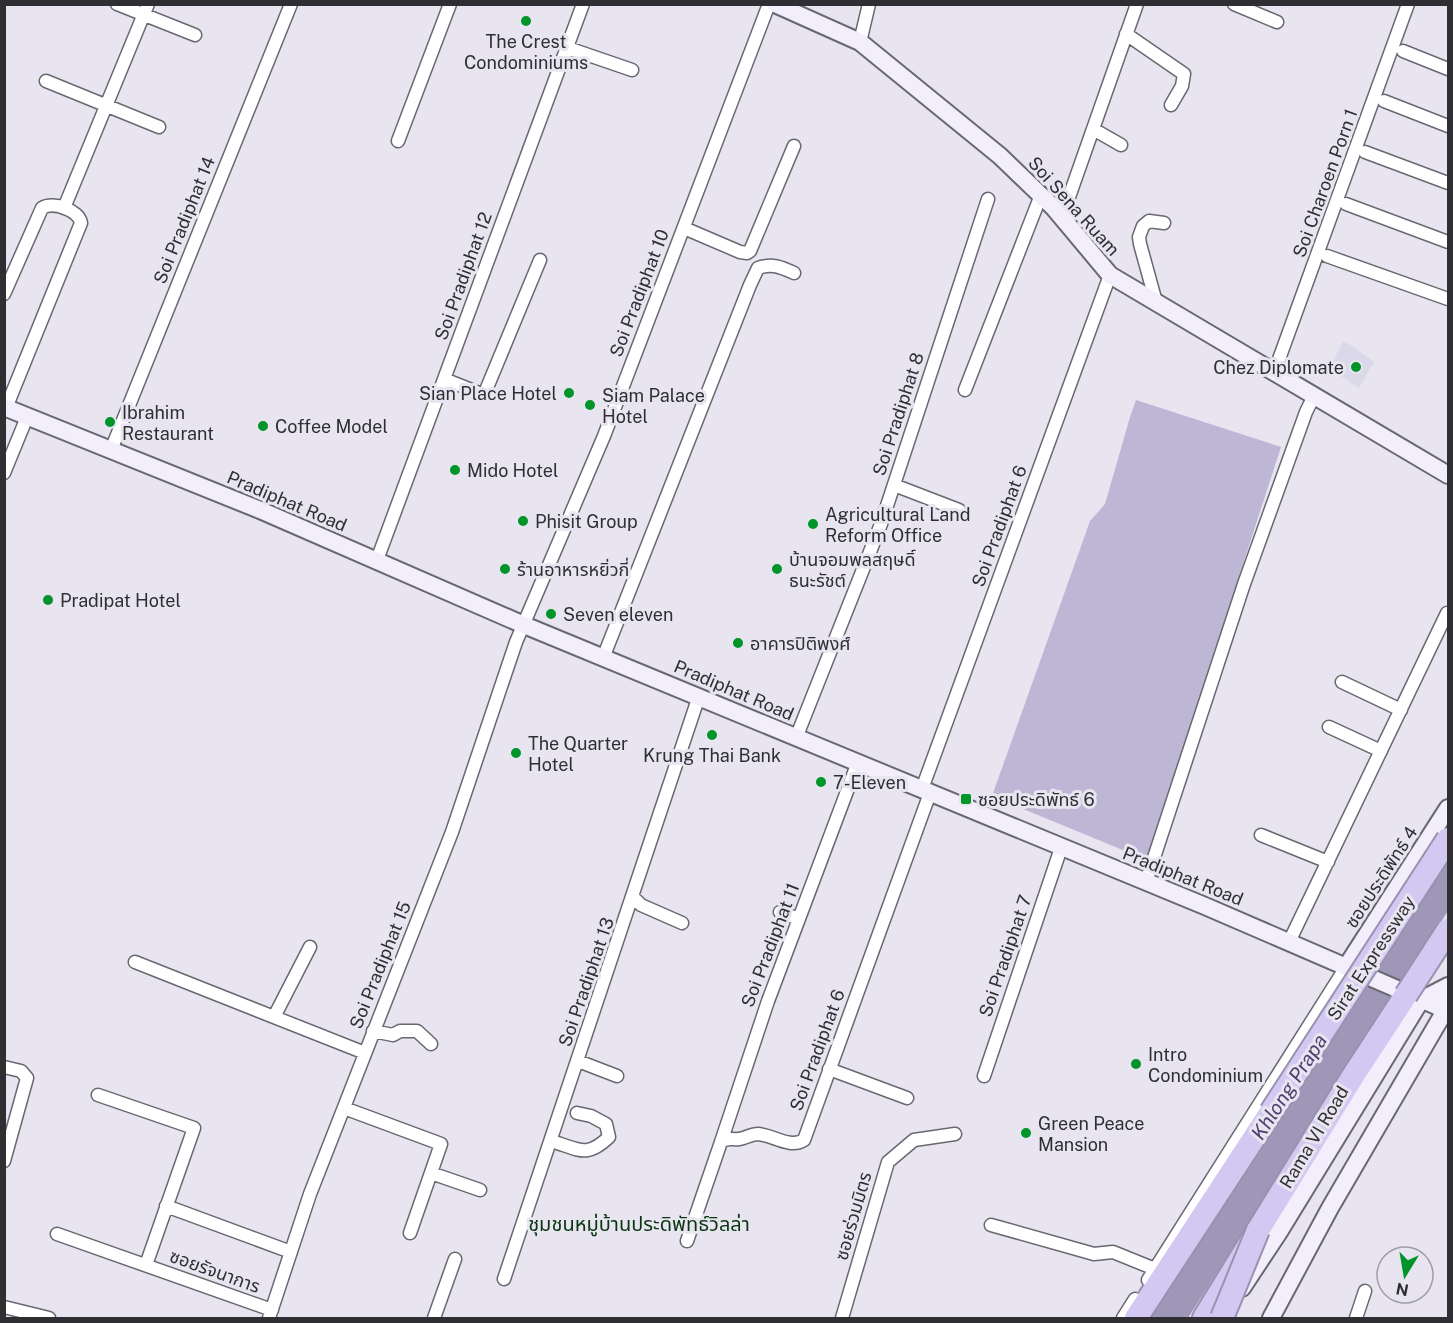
<svg xmlns="http://www.w3.org/2000/svg" width="1453" height="1323" viewBox="0 0 1453 1323" font-family="'Public Sans','Noto Sans Thai',sans-serif">
	<rect width="100%" height="100%" fill="#e8e5f0"/>
	<!-- built -->
	<path fill="#dbd8e9" d="M1343 342 1351 345 1374 362 1359 388 1329 368Z"/>
	<!-- green -->
	<path fill="#bdb6d4" d="M1136 400 1281 447 1147 860 992 796 1090 521 1105 504 1130 417Z"/>
	<!-- water -->
	<path fill="#9e97b7" d="M1448 849V911L1188 1318H1148Z"/>
	<g fill="none" stroke-linecap="round" stroke-linejoin="round">
		<defs>
			<path id="street" d="M117 4 195 35
				M1234 4 1277 22
				M1126 34 1184 74 1182 86 1171 105
				M860 42 869 4
				M568 48 632 70
				M1403 51 1448 69
				M46 81 159 127
				M1384 101 1448 126
				M1093 129 1121 145
				M398 141 450 4
				M1365 152 1448 183
				M1346 204 1448 242
				M64 208 148 4
				M1062 217 1137 4
				M684 228 740 252 747 253 750 251 794 146
				M1327 256 1448 299
				M4 294 42 208C53 201 79 210 81 223L6 408
				M1156 302 1140 244 1139 237 1143 226 1149 221 1164 223
				M1274 373 1408 4
				M444 379 484 395 540 260
				M965 390 1041 195
				M111 450 291 4
				M4 473 27 417
				M894 485 959 510
				M377 560 583 4
				M603 658 750 285 758 268C773 263 781 267 794 273
				M1342 682 1401 710
				M1329 727 1381 751
				M796 738 881 524 988 199
				M922 789 1110 275
				M1261 835 1328 862
				M1146 882 1244 584 1306 412 1314 396
				M633 897 641 905 682 923
				M780 912 799 919
				M1289 942 1447 613
				M135 962 365 1053
				M274 1017 310 947
				M373 1031 393 1035 400 1031H417L431 1044
				M578 1061 617 1076
				M4 1067 21 1071 27 1078 4 1161
				M829 1069 907 1098
				M984 1076 1061 848
				M98 1095 194 1128 146 1265
				M344 1108 441 1144 410 1233
				M551 1141C579 1149 586 1159 609 1137L606 1124 591 1116 577 1113
				M721 1142 768 1001 858 762
				M431 1173 480 1190
				M166 1206 291 1252
				M991 1225 1094 1254 1113 1252 1155 1269
				M57 1234 272 1310
				M687 1241 721 1142C727 1137 732 1140 739 1139 746 1138 751 1134 758 1134 773 1135 790 1149 804 1140L930 793
				M504 1279 699 696
				M1148 1280 1346 967
				M4 1307 49 1318
				M269 1318 310 1194 452 832 516 642 604 436 769 4
				M434 1318 455 1259
				M842 1318 888 1162 914 1140 955 1134
				M1123 1318 1135 1299
				M1356 1318 1365 1291"/>
			<path id="secondary" d="M775 4 860 42 1000 156 1054 208 1110 275 1448 475
				M4 407 260 510 524 625 1205 906 1448 1011
				M1346 967 1448 808
				M1242 1288 1279 1232 1421 1000 1448 986
				M1271 1318 1330 1208 1446 1009 1447 1000"/>
			<path id="highway" d="M1136 1318 1271 1112
				M1204 1318 1353 1076 1406 995"/>
		</defs>
		<!-- street casing -->
		<use href="#street" stroke="#696771" stroke-width="15"/>
		<!-- secondary casing -->
		<use href="#secondary" stroke="#696771" stroke-width="20"/>
		<!-- highway casing -->
		<use href="#highway" stroke="#9992af" stroke-width="26"/>
		<!-- street -->
		<use href="#street" stroke="#fff" stroke-width="12"/>
		<!-- secondary -->
		<use href="#secondary" stroke="#f2eefb" stroke-width="16"/>
		<!-- highway -->
		<use href="#highway" stroke="#d2c8f2" stroke-width="22"/>
		<defs>
			<path id="highway-bridge" d="M1406 995 1448 930
				M1271 1112 1448 839
				M1222 1318 1258 1230"/>
		</defs>
		<!-- highway-bridge casing -->
		<use href="#highway-bridge" stroke="#9992af" stroke-width="26" stroke-linecap="butt"/>
		<!-- highway-bridge -->
		<use href="#highway-bridge" stroke="#d2c8f2" stroke-width="22"/>
	</g>
	<!-- markers -->
	<g fill="#019429" stroke="#e8e5f0" stroke-width="2">
		<circle cx="526" cy="21" r="6"/>
		<circle cx="1356" cy="367" r="6"/>
		<circle cx="569" cy="393" r="6"/>
		<circle cx="590" cy="405" r="6"/>
		<circle cx="110" cy="422" r="6"/>
		<circle cx="263" cy="426" r="6"/>
		<circle cx="455" cy="470" r="6"/>
		<circle cx="523" cy="521" r="6"/>
		<circle cx="813" cy="524" r="6"/>
		<circle cx="505" cy="569" r="6"/>
		<circle cx="777" cy="569" r="6"/>
		<circle cx="48" cy="600" r="6"/>
		<circle cx="551" cy="614" r="6"/>
		<circle cx="738" cy="643" r="6"/>
		<circle cx="712" cy="735" r="6"/>
		<circle cx="516" cy="753" r="6"/>
		<circle cx="821" cy="782" r="6"/>
		<rect x="960" y="793" width="12" height="12" rx="3"/>
		<circle cx="1136" cy="1064" r="6"/>
		<circle cx="1026" cy="1133" r="6"/>
	</g>
	<g text-anchor="middle" dominant-baseline="central" stroke-width="6" stroke-linejoin="round" paint-order="stroke">
		<!-- poi labels -->
		<g font-size="18" fill="#2f2f33" stroke="#e8e5f0" text-anchor="start">
			<text x="526" y="41" text-anchor="middle">The Crest<tspan x="526" dy="21">Condominiums</tspan></text>
			<text x="1344" y="367" text-anchor="end">Chez Diplomate</text>
			<text x="557" y="393" text-anchor="end">Sian Place Hotel</text>
			<text x="602" y="395">Siam Palace<tspan x="602" dy="21">Hotel</tspan></text>
			<text x="122" y="412">Ibrahim<tspan x="122" dy="21">Restaurant</tspan></text>
			<text x="275" y="426">Coffee Model</text>
			<text x="467" y="470">Mido Hotel</text>
			<text x="825" y="514">Agricultural Land<tspan x="825" dy="21">Reform Office</tspan></text>
			<text x="535" y="521">Phisit Group</text>
			<text x="789" y="559">บ้านจอมพลสฤษดิ์<tspan x="789" dy="21">ธนะรัชต์</tspan></text>
			<text x="517" y="569">ร้านอาหารหยิ่วกี่</text>
			<text x="60" y="600">Pradipat Hotel</text>
			<text x="563" y="614">Seven eleven</text>
			<text x="750" y="643">อาคารปิติพงศ์</text>
			<text x="528" y="743">The Quarter<tspan x="528" dy="21">Hotel</tspan></text>
			<text x="712" y="755" text-anchor="middle">Krung Thai Bank</text>
			<text x="833" y="782">7-Eleven</text>
			<text x="978" y="799">ซอยประดิพัทธ์ 6</text>
			<text x="1148" y="1054">Intro<tspan x="1148" dy="21">Condominium</tspan></text>
			<text x="1038" y="1123">Green Peace<tspan x="1038" dy="21">Mansion</tspan></text>
		</g>
		<!-- street labels -->
		<g font-size="18" fill="#2f2f33" stroke="#e8e5f0">
			<text transform="translate(1325 183) rotate(-70)">Soi Charoen Porn 1</text>
			<text transform="translate(1074 206) rotate(48)">Soi Sena Ruam</text>
			<text transform="translate(184 220) rotate(-68)">Soi Pradiphat 14</text>
			<text transform="translate(463 276) rotate(-70)">Soi Pradiphat 12</text>
			<text transform="translate(639 293) rotate(-69)">Soi Pradiphat 10</text>
			<text transform="translate(898 414) rotate(-72)">Soi Pradiphat 8</text>
			<text transform="translate(287 501) rotate(23)">Pradiphat Road</text>
			<text transform="translate(999 526) rotate(-70)">Soi Pradiphat 6</text>
			<text transform="translate(734 690) rotate(23)">Pradiphat Road</text>
			<text transform="translate(1183 876) rotate(22)">Pradiphat Road</text>
			<text transform="translate(1381 877) rotate(-57)">ซอยประดิพัทธ์ 4</text>
			<text transform="translate(770 945) rotate(-69)">Soi Pradiphat 11</text>
			<text transform="translate(1005 956) rotate(-71)">Soi Pradiphat 7</text>
			<text transform="translate(1371 958) rotate(-57)">Sirat Expressway</text>
			<text transform="translate(380 965) rotate(-68)">Soi Pradiphat 15</text>
			<text transform="translate(586 982) rotate(-71)">Soi Pradiphat 13</text>
			<text transform="translate(817 1050) rotate(-70)">Soi Pradiphat 6</text>
			<text transform="translate(1314 1137) rotate(-59)">Rama VI Road</text>
			<text transform="translate(853 1216) rotate(-74)">ซอยร่วมมิตร</text>
			<text transform="translate(215 1271) rotate(20)">ซอยรัจนาการ</text>
		</g>
		<!-- water labels -->
		<g font-size="20" font-style="italic" fill="#4d416f" stroke="#e8e5f0">
			<text transform="translate(1289 1087) rotate(-57)">Khlong Prapa</text>
		</g>
		<!-- neighbourhood labels -->
		<g font-size="20" fill="#093610" stroke="#e8e5f0">
			<text x="639" y="1224">ชุมชนหมู่บ้านประดิพัทธ์วิลล่า</text>
		</g>
	</g>
	<!-- border -->
	<rect width="1453" height="1323" fill="none" stroke="#2f2f33" stroke-width="12"/>
	<!-- north arrow -->
	<g transform="translate(1405 1275) rotate(191)"><circle r="28" fill="#e8e5f0" stroke="#9e9ca4" stroke-width="1.5"/>
	<path d="M0-4.5L10 22L0 15L-10 22Z" fill="#019429"/>
	<text y="-9" font-size="16" font-weight="bold" text-anchor="middle" fill="#2f2f33">N</text>
	</g>
</svg>
